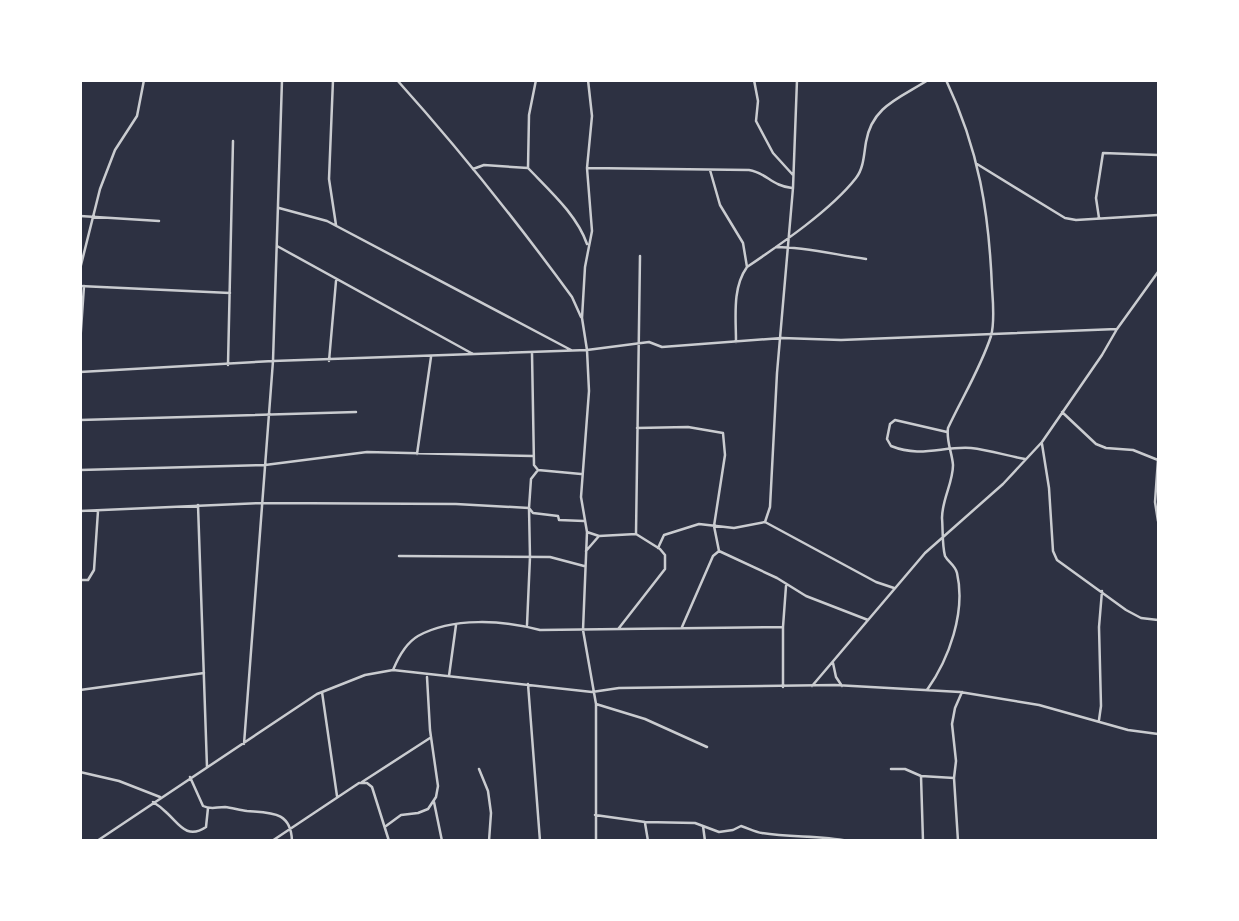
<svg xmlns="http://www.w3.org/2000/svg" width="1239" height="921" viewBox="0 0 1239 921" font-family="Cabin,sans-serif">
	<rect width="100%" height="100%" fill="#2d3142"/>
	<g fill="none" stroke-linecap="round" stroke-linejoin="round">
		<!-- minor -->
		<path stroke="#caccd0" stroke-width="2.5" d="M333 80 329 179 336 225
			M397 80C459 149 518 223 572 297L581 317
			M536 80 529 115 528 168C550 191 577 215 587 244
			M588 80 592 116 587 168 592 231 585 267 582 318 587 350 589 391 581 497 587 532 583 630 596 704V841
			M754 80 758 101 756 121 773 153 793 175
			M977 164 1065 218 1076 220 1158 215
			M587 168 749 170C767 173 772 186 792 188
			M473 169 484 165 528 168
			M710 170 720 205 743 243 747 267
			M279 208 327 221 571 350
			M80 216 159 221
			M1099 218 1096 198 1103 153 1158 155
			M277 246 473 354
			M776 247C807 247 836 255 866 259
			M80 269 100 189 115 150 137 116 144 80
			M80 286 230 293
			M736 342C736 317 732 288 747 267 781 244 831 210 856 178 864 168 864 153 866 142 872 106 900 98 928 80
			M80 344 84 286
			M532 353 534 465 538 470 581 474
			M329 361 336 281
			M228 365 233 141
			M80 372 273 361 587 350 649 342 662 347 782 338 841 340 1117 329
			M1062 412 1096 444 1106 448 1133 450 1158 460
			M80 420 356 412
			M637 428 688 427 723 433 725 455 714 526 719 551
			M947 432 895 420 890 424 887 439 891 446C921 458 942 446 971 448 989 450 1008 456 1025 459
			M1042 444 1049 488 1053 551 1057 560 1126 610 1141 618 1158 620
			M417 454 431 357
			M1158 460 1155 502 1158 521
			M80 470 265 465 367 452 533 456
			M198 505 207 767
			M80 511 262 503 456 504 529 508 533 513 558 516 559 520 584 521
			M765 522 770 507 777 373 793 188 797 80
			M587 532 599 536 636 534 660 549 665 555V569L619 628
			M636 534 640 256
			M658 548 664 535 699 524 734 528 765 522 876 582 894 588
			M586 551 599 536
			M399 556 550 557 584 566
			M80 580H88L94 570 98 511
			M527 625 530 557 529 508 531 479 538 470
			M682 627 713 556 719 551 777 578 806 596 868 620
			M833 663 836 677 842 686
			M393 670C398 658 406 643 418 636 452 617 504 620 540 630L783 627
			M449 676 456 625
			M528 684 540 841
			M812 686 925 553 1003 484 1042 442 1102 355 1117 329 1158 272
			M783 687V627L786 586
			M80 690 204 673
			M927 690C949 659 966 612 957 573 955 565 948 562 945 556 942 545 943 529 942 518 942 499 953 483 953 465 952 452 946 441 948 428 962 398 981 367 991 336 995 322 993 302 992 288 989 212 979 150 946 80
			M322 692 337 796
			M596 704 645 719 707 747
			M1099 720 1101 706 1099 627 1102 591
			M244 744 273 361 282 80
			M479 769 488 791 491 813 489 841
			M891 769H905L921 776 954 778
			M80 772 119 781 160 797
			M921 776 923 841
			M190 777 203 806C211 810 216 807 225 807 232 808 240 810 247 811 271 813 291 811 292 841
			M362 782 430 738
			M153 802C158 805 163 809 167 813 179 824 187 840 206 827L208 808
			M434 802 442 841
			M595 815 645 822 695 823 719 832 733 830 741 826C748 828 755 832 762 833 791 838 819 835 848 841
			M645 823 648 841
			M386 826 401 815 418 813 428 809 436 797 438 786 430 730 427 677
			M703 826 705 841
			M97 841 317 694 365 675 393 670 592 692 619 688 835 685 960 692 1039 705 1128 730 1158 734
			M272 841 359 783H367L372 787 389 841
			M958 841 954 778 956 761 952 724 955 708 962 692"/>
	</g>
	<!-- border -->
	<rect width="1239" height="921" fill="none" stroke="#ffffff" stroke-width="164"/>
</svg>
